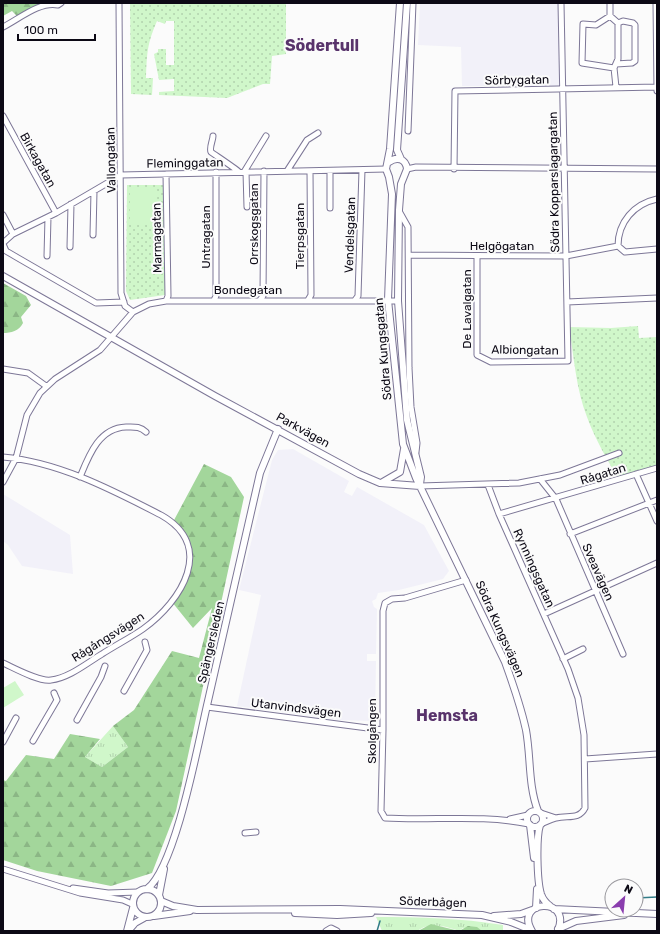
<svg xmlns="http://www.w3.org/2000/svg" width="660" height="934" viewBox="0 0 660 934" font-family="Rubik,sans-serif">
	<defs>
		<pattern id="grass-tufts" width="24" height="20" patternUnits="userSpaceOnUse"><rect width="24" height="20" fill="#d0f7ca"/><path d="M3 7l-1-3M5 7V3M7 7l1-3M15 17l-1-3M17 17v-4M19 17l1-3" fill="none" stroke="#b1d2ad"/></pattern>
		<pattern id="forest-firs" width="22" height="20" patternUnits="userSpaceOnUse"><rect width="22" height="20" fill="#a3d69b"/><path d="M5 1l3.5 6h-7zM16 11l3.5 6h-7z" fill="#8bb685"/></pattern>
		<pattern id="park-dots" width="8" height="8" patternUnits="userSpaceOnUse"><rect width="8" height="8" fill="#d0f7ca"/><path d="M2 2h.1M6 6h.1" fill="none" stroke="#b1d2ad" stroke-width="1.8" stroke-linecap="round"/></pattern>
	</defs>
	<rect width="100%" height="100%" fill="#fbfbfb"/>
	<!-- built -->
	<path fill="#f2f1f9" d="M420 3H559V86H462L461 47 418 45Z
		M293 449 349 481 344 492 352 496 357 487 424 525 449 571 443 579 399 590 378 593 376 599 372 601 374 607 377 609 376 654H367V661H376L375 719 372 721 340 720 237 706 261 595 239 590 272 460 278 450Z
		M3 494 70 535 73 574 22 566 8 545 3 541Z"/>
	<!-- grass -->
	<path fill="url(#grass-tufts)" d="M113 726 128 747 102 767 85 757Z
		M376 917C419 917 461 918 503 925V931H482L463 928 459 931C448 927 428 921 418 931H382Z"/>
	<!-- forest -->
	<path fill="url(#forest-firs)" d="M3 3H47L17 16 12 11 3 16Z
		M3 283 26 296 31 305 21 317 23 323C19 331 11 333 3 333Z
		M204 464 231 477 244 497 176 811 152 873 111 886 37 871 3 860V780L6 781 26 755 54 759 70 734 100 739 85 757 102 767 128 747 113 726 134 710 172 651 199 658 212 608 193 628 172 602 192 554 173 522Z
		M431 924 459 931 468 926 477 927 482 931H418Z"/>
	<!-- park -->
	<path fill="url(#park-dots)" d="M130 3H286V54L272 56 270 84H263L227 98 159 95V92L174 91V79L159 80 154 54 158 52V49H166V65H174V21H166L165 24 157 21C147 44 147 53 146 78H153L152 95 131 94Z
		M127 185H164L165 295 130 300 126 291Z
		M638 326 639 338 657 337V468L619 480C607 459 595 439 587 417 576 389 574 357 569 327L611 328Z"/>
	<!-- pitch -->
	<path fill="#d0f7ca" d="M130 188H155V225H130Z
		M15 681 24 695 3 708V688Z"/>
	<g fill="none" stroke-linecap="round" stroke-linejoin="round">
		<!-- stream -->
		<path stroke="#327c88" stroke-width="1.5" d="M636 898 657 897
			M377 931 380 921"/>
		<defs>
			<path id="minor" d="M119 3 121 293 125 306 133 312
				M610 3V16L618 23
				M656 3 657 91
				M610 16 596 25 583 24 582 63 614 68
				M3 27C19 19 40 1 58 5L61 3
				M616 87 614 68 618 59V23L623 21 633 23 635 25V61L632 63 616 64
				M3 116 56 213
				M408 131 413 3
				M213 136C213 140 209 148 211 152 212 153 235 168 239 172
				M407 169 416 167 657 169
				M454 169 455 91 657 87
				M287 171 307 140 318 133
				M330 171V208
				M244 172 266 136
				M246 172 247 207
				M657 199C634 204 618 222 618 246L625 252 657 249
				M399 211 408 227 409 368 411 407 417 443 416 452
				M3 215 13 234
				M93 235 94 191
				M3 243 13 234 56 213 121 175 386 169
				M3 244 6 251 18 258 96 303 124 302
				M70 247 71 204
				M409 255 566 256 618 246
				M47 256 48 217
				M477 257V355L491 362 568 361 561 3
				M214 300 216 296V172
				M260 300 263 296 264 171
				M308 300 311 295 310 171
				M355 300 358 296 362 170
				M166 301 168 296 166 174
				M567 302 657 298
				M3 369 28 373 46 386
				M3 457C59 462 112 490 161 515 216 546 182 601 143 629 130 638 116 645 102 654 87 663 69 678 51 680 39 682 14 668 3 663
				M636 474 657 521
				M80 477C89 455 99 428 126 427 134 427 140 426 146 432
				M540 479 556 499 623 654
				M3 482 16 458 27 415 40 393 55 379 100 350 133 312 149 304 166 301H398
				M488 485 499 514 568 669 578 698 584 735 585 808C579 820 568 815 556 818 551 819 546 822 541 824
				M420 486 519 483 560 475 619 453
				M499 514 657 468
				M570 534 657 500
				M466 580 405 598 392 599 385 603 383 611V730L381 811 385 818C433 821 481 814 529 824
				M544 614 657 563
				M563 659 583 649
				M124 691 147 650 145 642
				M207 707 383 730
				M77 720 101 677 105 666
				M33 741 57 700 54 693
				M3 742 16 718
				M585 759 657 754
				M541 813 556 818
				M510 819 528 815
				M245 833 256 832
				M3 869 80 893 123 900 132 904
				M73 888 108 893 138 892
				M326 931 331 928 337 931"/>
			<path id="major" d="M400 3 390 149 386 169 389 177 392 194 388 300 403 444 416 478 505 662C513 684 521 707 526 730 531 757 528 785 538 811
				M401 159 397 150 407 3
				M389 162C397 156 406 159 407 169L401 184 399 210 398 301 407 420 421 477 420 484
				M3 276 215 396 359 474 380 483 420 486
				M381 483 400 472 404 449
				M527 819a8 8 0 1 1 16 0a8 8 0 1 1-16 0Z
				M530 825 534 858
				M540 825C536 838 537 881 541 894 543 900 546 903 550 906
				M133 903a14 14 0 1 1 28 0a14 14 0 1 1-28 0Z
				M147 889C176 867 199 739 208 701 226 625 243 549 260 473L278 429
				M159 895 164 869
				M161 901 173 906 197 910 340 909 482 915 511 922 531 930
				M536 908 537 889
				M554 909 657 914
				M295 913 337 915 371 913
				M154 916 190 911
				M494 916 521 914 532 910
				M558 929 576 921 624 915
				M127 931 133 908
				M128 931 135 923 144 918
				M532 931C513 900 572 896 558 930"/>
		</defs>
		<!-- minor casing -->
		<use href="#minor" stroke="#7d7797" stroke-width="7"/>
		<!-- major casing -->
		<use href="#major" stroke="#7d7797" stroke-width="8"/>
		<!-- minor -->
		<use href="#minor" stroke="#fff" stroke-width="5"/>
		<!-- major -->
		<use href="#major" stroke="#fff" stroke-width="6"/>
	</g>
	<g text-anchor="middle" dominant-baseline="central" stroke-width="4" stroke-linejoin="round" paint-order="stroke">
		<!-- street labels -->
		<g font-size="12" fill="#0c0915" stroke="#fbfbfb">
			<text transform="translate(517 80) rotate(-1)">Sörbygatan</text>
			<text transform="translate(38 160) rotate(61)">Birkagatan</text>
			<text transform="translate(111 160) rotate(-91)">Vallongatan</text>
			<text transform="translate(185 163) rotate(-1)">Fleminggatan</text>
			<text transform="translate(554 182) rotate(-91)">Södra Kopparslagargatan</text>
			<text transform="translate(254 224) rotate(-90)">Orrskogsgatan</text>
			<text transform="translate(350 235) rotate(-88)">Vendelsgatan</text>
			<text transform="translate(300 236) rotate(-90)">Tierpsgatan</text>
			<text transform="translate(206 237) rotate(-90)">Untragatan</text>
			<text transform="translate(157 238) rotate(-91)">Marmagatan</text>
			<text x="502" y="246">Helgögatan</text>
			<text x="248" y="290">Bondegatan</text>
			<text transform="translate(467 309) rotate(-90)">De Lavalgatan</text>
			<text transform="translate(383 349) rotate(-95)">Södra Kungsgatan</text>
			<text transform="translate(525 350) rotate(1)">Albiongatan</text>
			<text transform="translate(303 430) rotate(29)">Parkvägen</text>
			<text transform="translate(603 474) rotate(-17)">Rågatan</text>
			<text transform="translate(534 568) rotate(66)">Rynningsgatan</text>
			<text transform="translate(598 572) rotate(66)">Sveavägen</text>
			<text transform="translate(500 629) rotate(66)">Södra Kungsvägen</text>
			<text transform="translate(108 637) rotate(-32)">Rågångsvägen</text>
			<text transform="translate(211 642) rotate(-77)">Spängersleden</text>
			<text transform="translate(296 708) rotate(7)">Utanvindsvägen</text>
			<text transform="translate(372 731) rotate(-90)">Skolgången</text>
			<text transform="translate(433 902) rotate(2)">Söderbågen</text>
		</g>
		<!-- district labels -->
		<g font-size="16" font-weight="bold" fill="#58336b" stroke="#fbfbfb">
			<text x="322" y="45">Södertull</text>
			<text x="447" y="715">Hemsta</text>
		</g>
	</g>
	<!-- border -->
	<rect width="660" height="934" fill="none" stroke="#0c0915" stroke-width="8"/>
	<!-- north arrow -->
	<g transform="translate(624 898) rotate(27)"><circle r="19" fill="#fbfbfb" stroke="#9b9a9f"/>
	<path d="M0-3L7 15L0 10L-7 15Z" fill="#8a3dae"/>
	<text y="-6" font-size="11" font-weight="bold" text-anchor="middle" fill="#0c0915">N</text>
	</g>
	<!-- scale -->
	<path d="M18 34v6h77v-6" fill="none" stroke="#0c0915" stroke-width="2"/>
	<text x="24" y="34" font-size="12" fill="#0c0915" stroke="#fbfbfb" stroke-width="3" paint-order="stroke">100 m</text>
</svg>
